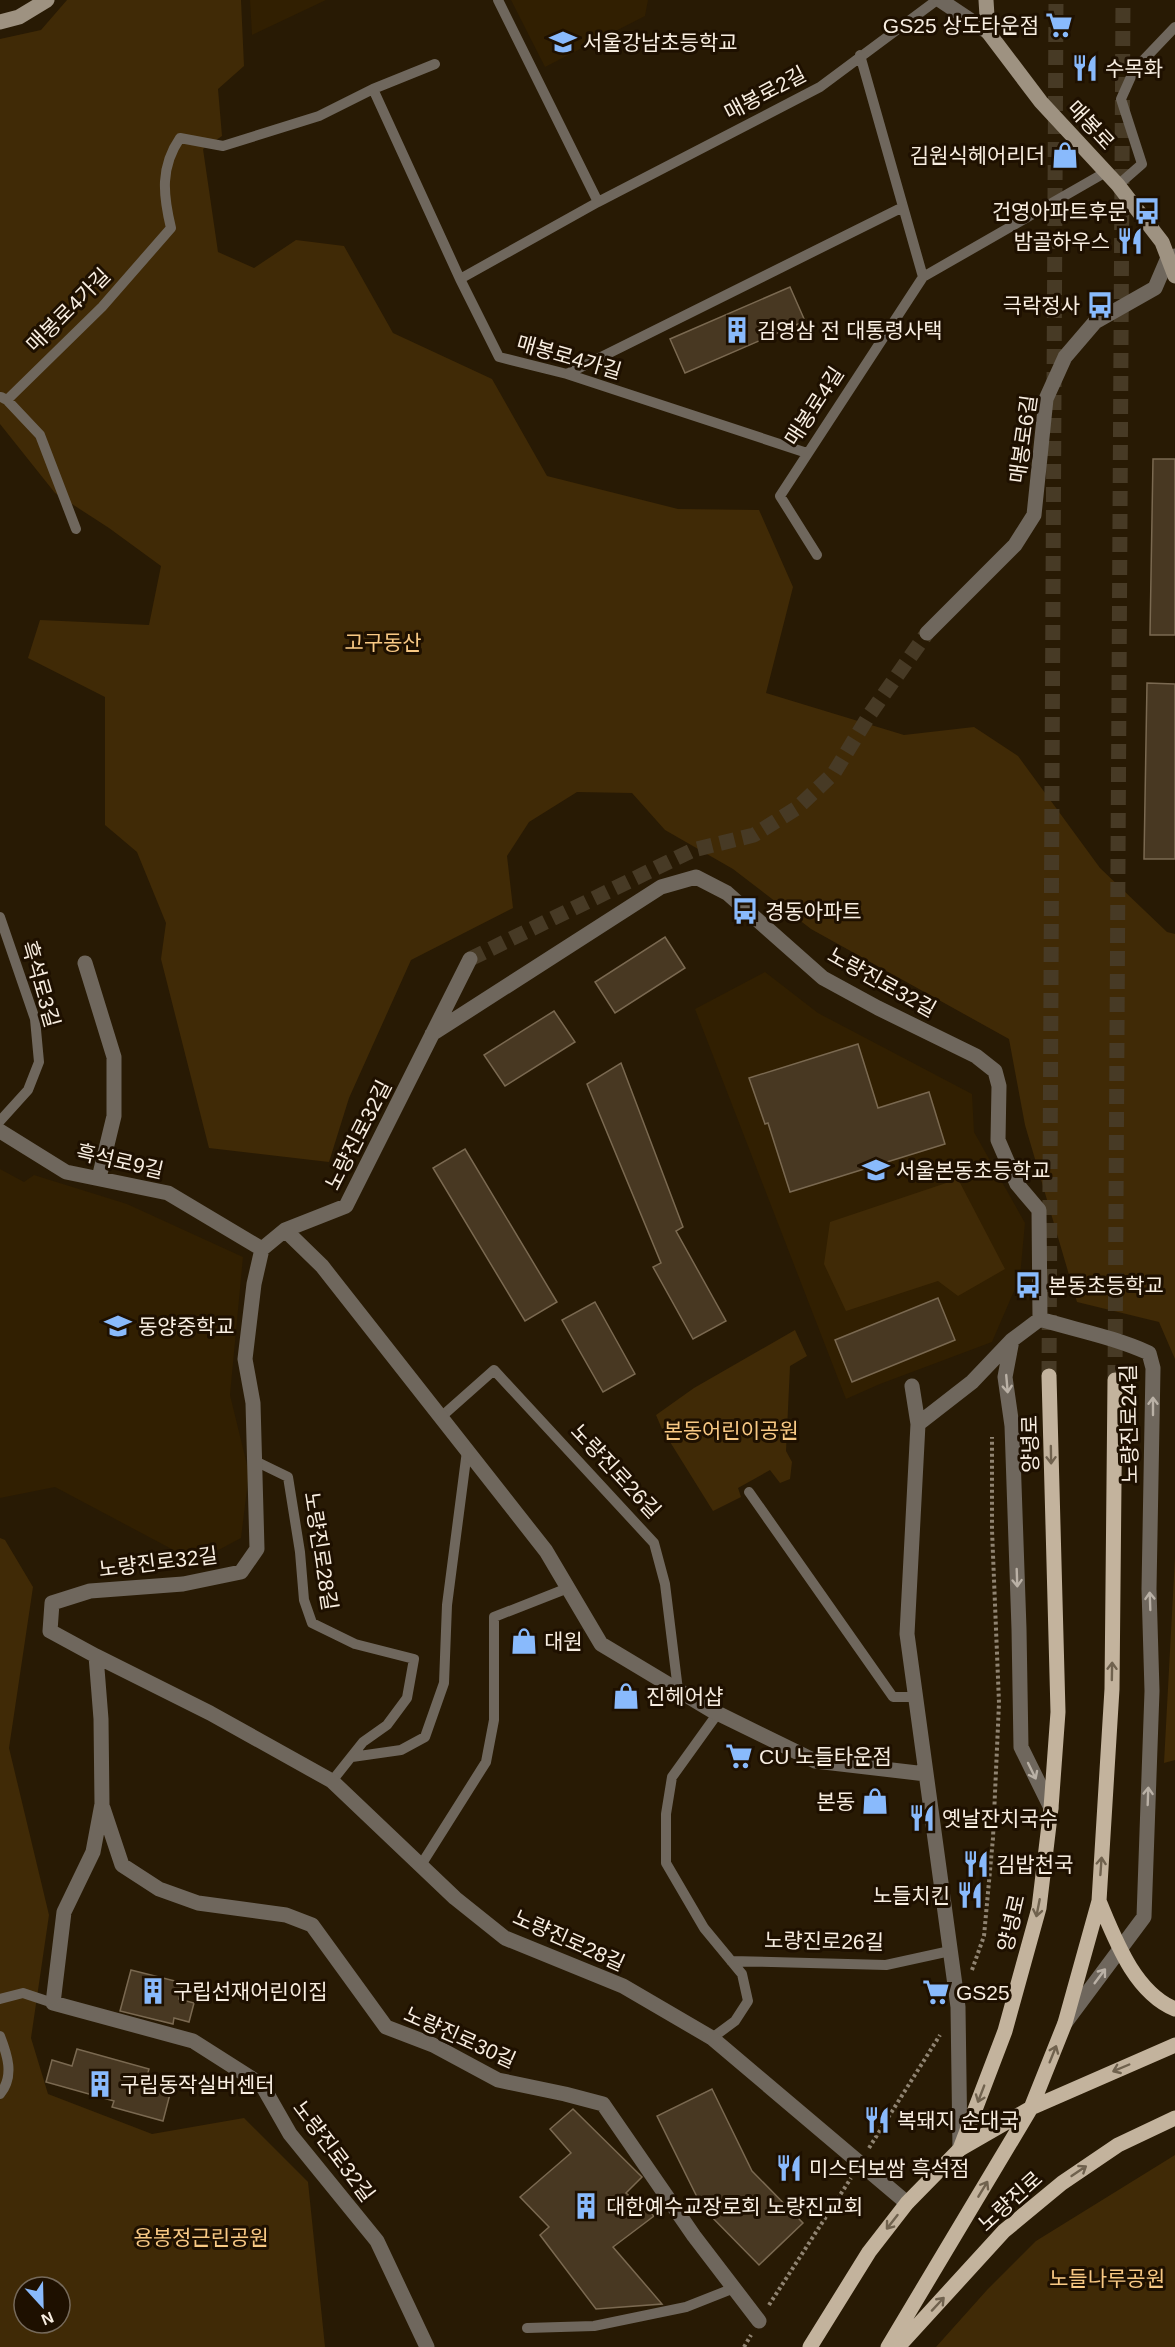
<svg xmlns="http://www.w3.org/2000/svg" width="1175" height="2347" viewBox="0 0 1175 2347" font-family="Helvetica,'Noto Sans KR',sans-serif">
	<rect width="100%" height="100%" fill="#281a04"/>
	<!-- built -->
	<path fill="#311f01" d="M250 0H326L252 35Z
		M511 0H648L645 16 545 67Z
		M765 972 818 1013 972 1094 974 1132 1025 1223 1020 1277 992 1342 880 1384 846 1399 695 1009Z
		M0 1169 24 1182 34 1175 127 1204 243 1257 230 1395 249 1473 241 1538 196 1562 55 1487 0 1498Z"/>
	<!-- green -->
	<path fill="#402a06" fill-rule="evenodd" d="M67 0H241L244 66 218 89 222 136 203 149 218 252 254 268 296 240 344 246 393 333 492 379 547 476 678 509 759 510 793 587 766 693 904 735 974 727 1018 756 1100 868 1167 932 1175 934V1359L1159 1322 1077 1302 1025 1125 1009 1039 811 929 733 869 665 830 632 793 577 792 529 822 507 856 513 908 411 960 349 1098 329 1162 209 1148 161 959 166 923 137 852 105 825V697L28 658 40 620 149 625 161 566 109 528 55 493 0 424V39L41 30Z
		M958 1179 1005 1269 958 1296 938 1281 846 1311 824 1264 830 1222Z
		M795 1330 807 1356 790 1366 786 1451 792 1462 790 1479 780 1483 770 1470 738 1488 741 1497 713 1511 662 1429 656 1415 694 1388Z
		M0 1538 5 1540 33 1587 9 1748 49 1915 31 2038 48 2094 152 2134 244 2118 308 2182 325 2347H0ZM24 2287H60V2323H24Z
		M1175 1557V1760L1164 1763Z
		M1175 2155V2347H936L987 2290 1036 2241Z"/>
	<!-- building -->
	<path fill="#483822" stroke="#7a6951" stroke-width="1.5" d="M790 287 805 321 685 373 670 339Z
		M1153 459H1175V635H1150Z
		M1147 683 1175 684V859H1144Z
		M665 937 685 968 615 1013 595 982Z
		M554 1011 575 1042 505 1086 484 1055Z
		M858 1044 878 1108 929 1092 945 1144 790 1192 768 1123 765 1124 749 1078Z
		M621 1063 683 1227 676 1231 726 1321 693 1339 653 1267 661 1263 587 1084Z
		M465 1149 557 1302 525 1321 433 1168Z
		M938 1298 955 1340 852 1382 835 1340Z
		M595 1302 635 1374 603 1392 562 1320Z
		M131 1970 183 1983 179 1999 194 2003 189 2022 174 2018 173 2024 120 2011Z
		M77 2049 149 2069 144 2087 170 2094 163 2121 112 2107 114 2101 46 2082 52 2060 72 2066Z
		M712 2089 752 2171 803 2223 759 2265 702 2207 657 2116Z
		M573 2109 642 2177 626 2193 654 2216 613 2247 662 2304 596 2309 540 2235 549 2227 520 2197 571 2153 550 2129Z"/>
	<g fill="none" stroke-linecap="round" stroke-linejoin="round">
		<!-- street-tunnel -->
		<path stroke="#473a25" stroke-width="15" stroke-dasharray="15 8" stroke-linecap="butt" d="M470 959 693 850 754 835 797 808 834 773 870 714 927 633"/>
		<!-- primary-tunnel -->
		<path stroke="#473a25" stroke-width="15" stroke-dasharray="15 8" stroke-linecap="butt" d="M1049 1376 1056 0
			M1115 1380 1123 0"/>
		<!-- path -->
		<path stroke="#908472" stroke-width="4" stroke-dasharray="3 3" stroke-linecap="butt" d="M972 1970 984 1936 993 1838 999 1703 992 1530V1437
			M869 2148 940 2035
			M769 2305 851 2178
			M744 2347 751 2335"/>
		<!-- lane -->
		<path stroke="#6f675d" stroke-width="10" d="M498 0 598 202
			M860 55 923 277
			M373 89 460 279 499 357 567 374 807 453
			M1118 185 1142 164 1121 99 1134 70 1175 27
			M460 279 598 202 820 87 937 0
			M567 374 903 207
			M1 397 7 400 40 435 76 529
			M7 400 102 307 171 228C163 195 160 167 180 138L223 146 319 116 373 89 435 64
			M817 555 780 496 923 277 1106 172
			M0 917 35 1019 39 1062 28 1090 0 1121
			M441 1417 494 1370 654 1543 665 1584 678 1690
			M255 1461 288 1477 300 1552 304 1600 312 1623 355 1644 414 1659 407 1698 387 1725 363 1742 332 1781
			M749 1492 893 1697H916
			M352 1757 401 1750 425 1737 444 1683 447 1605 467 1451
			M421 1865 486 1762 494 1720V1617L568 1588
			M731 1961 886 1965 950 1951
			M0 1999 23 1993 53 2003
			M0 2036C7 2054 15 2076 0 2094
			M712 2038 735 2021 748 2001 742 1974 704 1928 666 1863V1814L672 1777 718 1713
			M527 2328 594 2326 686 2307 734 2288"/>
		<!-- street -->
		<path stroke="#6f675d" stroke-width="15" d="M940 0 988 32
			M927 633 1015 545 1034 515 1046 399 1065 357 1095 322 1155 288 1167 260 1175 256
			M85 963 114 1057V1116L99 1178
			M432 1034 661 887 696 877 727 893 823 978 878 1008 976 1056 995 1071 999 1086 998 1140 1017 1184 1039 1210 1040 1319
			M0 1131 66 1172 168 1193 262 1249
			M285 1230 322 1266 546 1551 601 1644 711 1710 815 1761 926 1774
			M1040 1319C1076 1330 1114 1337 1149 1353L1153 1368 1149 1589 1152 1691 1144 1917 1065 2023
			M1040 1319 1012 1340 1005 1377 1012 1426 1019 1629 1021 1747 1051 1808
			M912 1386 918 1424 907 1634 958 2007 960 2149
			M918 1424 972 1382 1012 1340
			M96 1656 210 1713 332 1781 455 1898 505 1938 623 1986 712 2038 907 2203
			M103 1808 122 1865 159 1889 198 1903 286 1915 312 1925 386 2027 433 2045 498 2080 565 2094 603 2104 694 2236 759 2321
			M427 2347 377 2241 290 2134 262 2085 193 2041 53 2003 64 1912 93 1852 102 1804 101 1719 96 1656 50 1631 52 1603 90 1591 183 1584 241 1572 257 1549 253 1403 245 1359 254 1284 262 1249 285 1230 346 1206 470 959"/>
		<!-- secondary -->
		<path stroke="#9e9281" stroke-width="15" d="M986 0 988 32 1041 102 1118 185 1162 242 1175 276
			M0 22 19 17 47 0"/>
		<!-- primary -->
		<path stroke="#c3b39d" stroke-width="15" d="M1099 1901C1115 1939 1134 1992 1175 2009
			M960 2149 1031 2108 1175 2045
			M810 2347 869 2252 907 2203 960 2149 1005 2031 1039 1908 1051 1808 1058 1712 1049 1376
			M888 2347 1031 2108 1065 2023 1099 1901 1112 1689 1115 1380
			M898 2347 1004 2231 1062 2183 1118 2145 1175 2118"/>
	</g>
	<!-- one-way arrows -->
	<defs><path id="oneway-shaft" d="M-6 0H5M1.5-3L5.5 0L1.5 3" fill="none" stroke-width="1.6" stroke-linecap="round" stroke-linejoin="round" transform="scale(1.5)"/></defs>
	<g stroke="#bab1a6">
		<use href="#oneway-shaft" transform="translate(1007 1384) rotate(85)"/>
		<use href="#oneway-shaft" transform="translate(1153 1406) rotate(-90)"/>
		<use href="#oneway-shaft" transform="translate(1017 1578) rotate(88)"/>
		<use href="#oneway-shaft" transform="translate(1150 1601) rotate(-92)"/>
		<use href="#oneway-shaft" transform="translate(1032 1771) rotate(64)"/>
		<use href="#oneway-shaft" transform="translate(1148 1796) rotate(-88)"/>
		<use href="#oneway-shaft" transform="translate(1100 1976) rotate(-53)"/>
	</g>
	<g stroke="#70624e">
		<use href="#oneway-shaft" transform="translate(1051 1455) rotate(89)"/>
		<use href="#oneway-shaft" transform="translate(1112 1671) rotate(-89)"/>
		<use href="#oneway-shaft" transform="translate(1101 1866) rotate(-86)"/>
		<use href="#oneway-shaft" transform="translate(1038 1908) rotate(101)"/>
		<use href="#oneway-shaft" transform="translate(1053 2054) rotate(-68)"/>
		<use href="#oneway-shaft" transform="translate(1121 2068) rotate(157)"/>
		<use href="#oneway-shaft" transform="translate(981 2094) rotate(111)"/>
		<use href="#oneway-shaft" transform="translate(1079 2171) rotate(-34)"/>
		<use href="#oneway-shaft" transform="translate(983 2189) rotate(-59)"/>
		<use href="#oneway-shaft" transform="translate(892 2222) rotate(128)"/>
		<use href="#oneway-shaft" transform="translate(938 2304) rotate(-47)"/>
	</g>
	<!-- icons -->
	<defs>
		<symbol id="supermarket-bare" viewBox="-9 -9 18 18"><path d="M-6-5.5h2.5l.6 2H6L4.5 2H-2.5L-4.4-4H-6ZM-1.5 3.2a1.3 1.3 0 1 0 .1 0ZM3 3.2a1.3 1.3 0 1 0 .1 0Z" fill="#89bafc" stroke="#1e1000" stroke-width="2.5" paint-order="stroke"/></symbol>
		<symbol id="school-bare" viewBox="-9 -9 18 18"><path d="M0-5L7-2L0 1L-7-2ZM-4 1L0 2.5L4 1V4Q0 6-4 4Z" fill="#89bafc" stroke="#1e1000" stroke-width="2.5" paint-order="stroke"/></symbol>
		<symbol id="restaurant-bare" viewBox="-9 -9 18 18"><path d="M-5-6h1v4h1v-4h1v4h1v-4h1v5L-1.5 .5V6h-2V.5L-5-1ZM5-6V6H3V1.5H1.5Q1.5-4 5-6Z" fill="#89bafc" stroke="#1e1000" stroke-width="2.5" paint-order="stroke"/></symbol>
		<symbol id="shop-bare" viewBox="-9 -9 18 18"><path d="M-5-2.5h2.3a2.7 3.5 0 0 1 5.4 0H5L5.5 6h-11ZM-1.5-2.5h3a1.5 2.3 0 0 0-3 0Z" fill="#89bafc" stroke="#1e1000" stroke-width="2.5" paint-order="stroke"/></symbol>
		<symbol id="bus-bare" viewBox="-9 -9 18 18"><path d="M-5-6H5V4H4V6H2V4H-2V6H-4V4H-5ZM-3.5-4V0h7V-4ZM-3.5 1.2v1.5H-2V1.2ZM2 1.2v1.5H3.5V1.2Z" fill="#89bafc" stroke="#1e1000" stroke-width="2.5" paint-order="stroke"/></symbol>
		<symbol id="building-bare" viewBox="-9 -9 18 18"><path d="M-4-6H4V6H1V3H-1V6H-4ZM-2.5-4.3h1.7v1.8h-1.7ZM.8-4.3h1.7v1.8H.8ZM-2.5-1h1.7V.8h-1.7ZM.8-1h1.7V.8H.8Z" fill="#89bafc" stroke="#1e1000" stroke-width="2.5" paint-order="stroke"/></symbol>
	</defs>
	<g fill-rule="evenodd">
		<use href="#supermarket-bare" x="1040" y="6" width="38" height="38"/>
		<use href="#school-bare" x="544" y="23" width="38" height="38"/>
		<use href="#restaurant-bare" x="1066" y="49" width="38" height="38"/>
		<use href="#shop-bare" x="1046" y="136" width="38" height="38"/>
		<use href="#bus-bare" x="1128" y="192" width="38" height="38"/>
		<use href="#restaurant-bare" x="1111" y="222" width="38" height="38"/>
		<use href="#bus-bare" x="1081" y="286" width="38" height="38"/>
		<use href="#building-bare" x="718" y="311" width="38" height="38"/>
		<use href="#bus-bare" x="726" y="892" width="38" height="38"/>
		<use href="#school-bare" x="857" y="1151" width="38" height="38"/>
		<use href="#bus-bare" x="1009" y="1266" width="38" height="38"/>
		<use href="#school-bare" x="99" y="1307" width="38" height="38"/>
		<use href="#shop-bare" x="505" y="1622" width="38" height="38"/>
		<use href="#shop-bare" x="607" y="1677" width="38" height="38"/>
		<use href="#supermarket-bare" x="720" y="1737" width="38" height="38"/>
		<use href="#shop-bare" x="856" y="1782" width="38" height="38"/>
		<use href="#restaurant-bare" x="903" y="1799" width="38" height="38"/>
		<use href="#restaurant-bare" x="957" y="1845" width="38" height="38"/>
		<use href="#restaurant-bare" x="951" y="1876" width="38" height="38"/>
		<use href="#building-bare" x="134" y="1972" width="38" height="38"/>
		<use href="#supermarket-bare" x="917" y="1973" width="38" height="38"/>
		<use href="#building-bare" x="81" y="2065" width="38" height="38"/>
		<use href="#restaurant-bare" x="858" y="2101" width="38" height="38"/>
		<use href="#restaurant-bare" x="770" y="2149" width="38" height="38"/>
		<use href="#building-bare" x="567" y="2187" width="38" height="38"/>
	</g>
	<g text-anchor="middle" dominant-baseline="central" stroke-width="6" stroke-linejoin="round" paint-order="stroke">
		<!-- poi labels -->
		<g font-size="21" fill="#f8eee1" stroke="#1e1000" text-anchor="start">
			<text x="1039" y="25" text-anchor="end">GS25 상도타운점</text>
			<text x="583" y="42">서울강남초등학교</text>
			<text x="1105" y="68">수목화</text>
			<text x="1045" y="155" text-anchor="end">김원식헤어리더</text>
			<text x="1127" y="211" text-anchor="end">건영아파트후문</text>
			<text x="1110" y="241" text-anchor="end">밤골하우스</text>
			<text x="1080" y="305" text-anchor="end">극락정사</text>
			<text x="757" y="330">김영삼 전 대통령사택</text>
			<text x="765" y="911">경동아파트</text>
			<text x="896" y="1170">서울본동초등학교</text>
			<text x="1048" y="1285">본동초등학교</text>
			<text x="138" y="1326">동양중학교</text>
			<text x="544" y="1641">대원</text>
			<text x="646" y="1696">진헤어샵</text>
			<text x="759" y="1756">CU 노들타운점</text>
			<text x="855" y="1801" text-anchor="end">본동</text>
			<text x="942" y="1818">옛날잔치국수</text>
			<text x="996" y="1864">김밥천국</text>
			<text x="950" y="1895" text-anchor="end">노들치킨</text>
			<text x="173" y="1991">구립선재어린이집</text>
			<text x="956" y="1992">GS25</text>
			<text x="120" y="2084">구립동작실버센터</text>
			<text x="897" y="2120">복돼지 순대국</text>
			<text x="809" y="2168">미스터보쌈 흑석점</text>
			<text x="606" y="2206">대한예수교장로회 노량진교회</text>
		</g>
		<!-- street labels -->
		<g font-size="21" fill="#f8eee1" stroke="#1e1000">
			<text transform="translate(765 93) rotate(-28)">매봉로2길</text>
			<text transform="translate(1091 125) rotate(47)">매봉로</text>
			<text transform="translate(68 310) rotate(-45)">매봉로4가길</text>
			<text transform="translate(569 357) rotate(16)">매봉로4가길</text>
			<text transform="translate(814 406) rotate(-57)">매봉로4길</text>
			<text transform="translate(1023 439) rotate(-82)">매봉로6길</text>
			<text transform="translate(882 982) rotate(29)">노량진로32길</text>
			<text transform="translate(41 984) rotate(74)">흑석로3길</text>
			<text transform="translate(358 1135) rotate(-63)">노량진로32길</text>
			<text transform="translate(120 1161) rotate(13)">흑석로9길</text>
			<text transform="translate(1129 1424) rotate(-91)">노량진로24길</text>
			<text transform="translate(1030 1444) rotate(-91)">양녕로</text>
			<text transform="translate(616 1471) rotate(47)">노량진로26길</text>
			<text transform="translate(321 1551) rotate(81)">노량진로28길</text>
			<text transform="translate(158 1562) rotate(-7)">노량진로32길</text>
			<text transform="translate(1011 1923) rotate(-77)">양녕로</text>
			<text transform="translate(569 1940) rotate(24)">노량진로28길</text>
			<text transform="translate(824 1941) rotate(1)">노량진로26길</text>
			<text transform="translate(460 2037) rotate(24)">노량진로30길</text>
			<text transform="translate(334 2151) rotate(53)">노량진로32길</text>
			<text transform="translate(1010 2201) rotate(-42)">노량진로</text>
		</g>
		<!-- park labels -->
		<g font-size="21" fill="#f9c984" stroke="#1e1000">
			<text x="383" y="642">고구동산</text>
			<text x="731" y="1430">본동어린이공원</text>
			<text x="201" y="2237">용봉정근린공원</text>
			<text x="1107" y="2278">노들나루공원</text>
		</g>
	</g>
	<!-- north arrow -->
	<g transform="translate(42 2305) rotate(158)"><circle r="28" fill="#1e1000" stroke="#75695a" stroke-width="1.5"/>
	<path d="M0-4.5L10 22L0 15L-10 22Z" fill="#89bafc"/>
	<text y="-9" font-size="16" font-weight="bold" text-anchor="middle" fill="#f8eee1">N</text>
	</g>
</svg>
